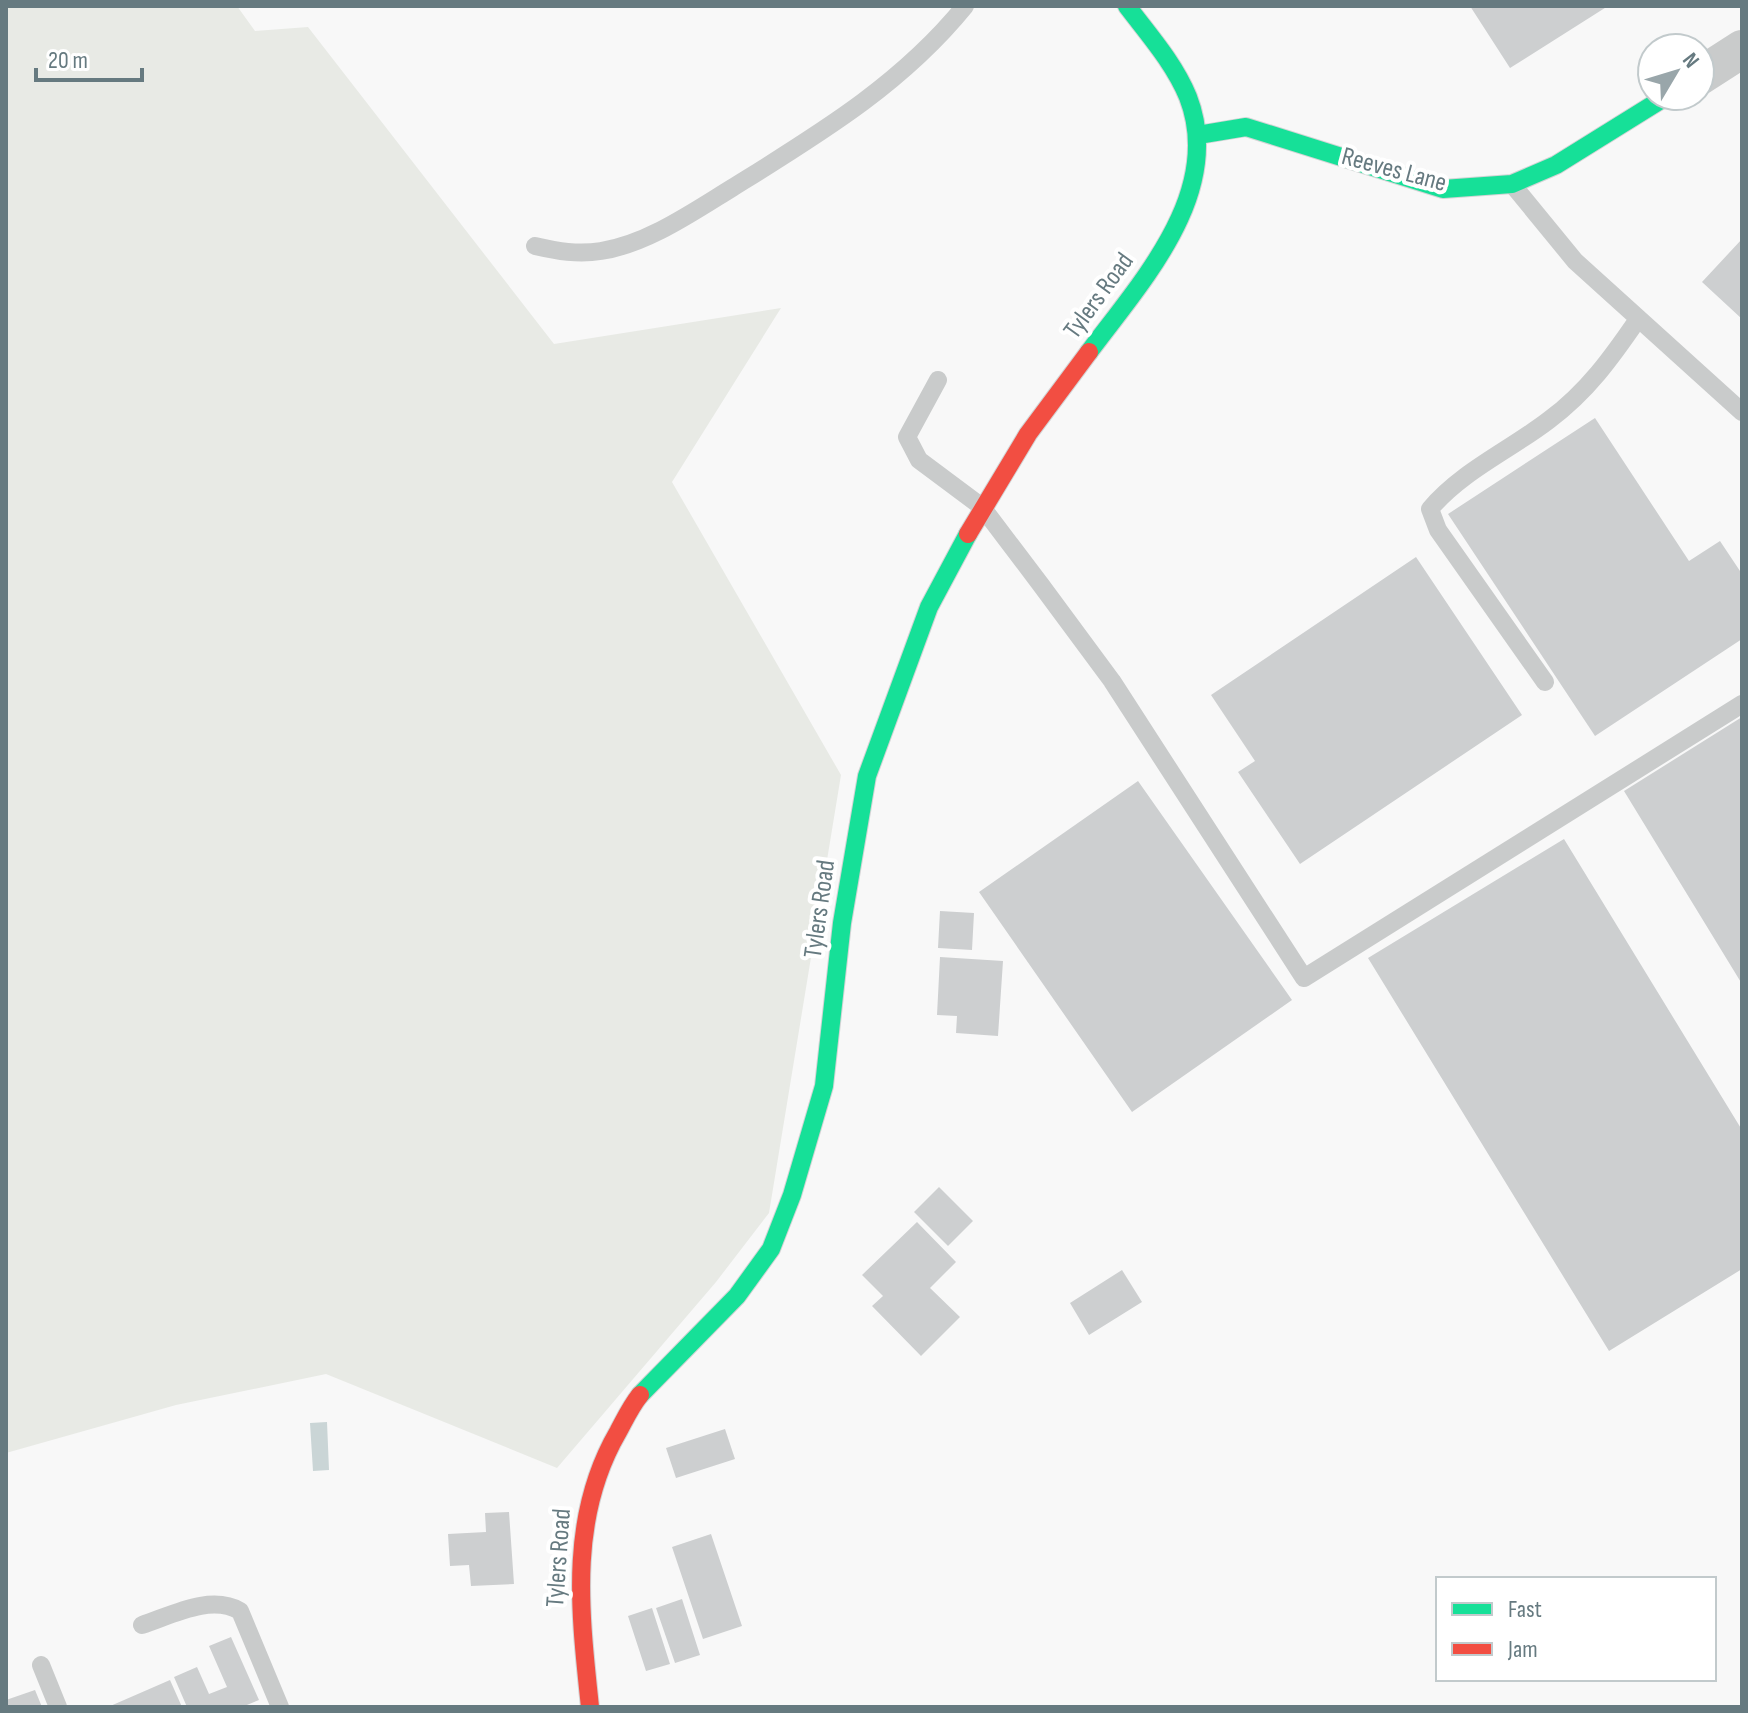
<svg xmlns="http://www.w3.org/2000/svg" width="1748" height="1713" viewBox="0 0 1748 1713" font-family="'Sofia Sans Condensed',sans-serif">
	<rect width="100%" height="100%" fill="#f8f8f8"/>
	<!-- green -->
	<path fill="#e8eae5" d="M6 6H237L255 31 308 27 554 344 781 308 672 482 841 775 769 1213 716 1282 557 1468 326 1374 176 1405 6 1453Z"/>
	<!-- water -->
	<path fill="#cad5d6" d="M327 1422 329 1470 313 1471 310 1423Z"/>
	<!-- building -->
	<path fill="#cdcfd0" d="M1470 6H1608L1510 68Z
		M1742 239V319L1702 282Z
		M1595 418 1689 561 1720 541 1742 574V639L1595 736 1448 514Z
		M1416 557 1522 715 1300 864 1238 772 1255 761 1211 695Z
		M1742 717V984L1624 791Z
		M1138 781 1292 1000 1132 1112 979 892Z
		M1564 839 1742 1130V1269L1609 1351 1368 958Z
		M940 911 974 913 972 950 938 948Z
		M940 957 1003 961 998 1036 956 1033 957 1016 937 1015Z
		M939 1187 973 1221 948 1246 914 1212Z
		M917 1222 956 1262 930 1288 960 1317 921 1356 872 1306 883 1296 862 1275Z
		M1122 1270 1142 1302 1089 1335 1070 1303Z
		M725 1429 735 1459 676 1478 666 1448Z
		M509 1512 514 1584 471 1586 469 1565 450 1566 448 1534 486 1532 485 1513Z
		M711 1534 742 1626 703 1639 672 1547Z
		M682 1599 700 1655 675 1663 656 1608Z
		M652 1608 670 1664 646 1671 628 1616Z
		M231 1637 259 1700 242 1707H187L174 1677 197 1667 209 1694 227 1687 209 1646Z
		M170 1680 182 1707H108Z
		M35 1690 42 1707H6V1700Z"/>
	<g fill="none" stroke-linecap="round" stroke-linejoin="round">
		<defs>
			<path id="fast" d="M1198 135 1246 127 1443 189 1512 184 1556 165 1667 96
				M1089 352C1141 282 1225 192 1188 97 1174 63 1149 35 1127 6
				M640 1395 737 1296 771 1249 792 1195 824 1086 842 923 867 776 929 607 968 534"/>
			<path id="jam" d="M968 534 1028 434 1089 352
				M590 1707C580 1612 568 1518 618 1432 625 1419 631 1406 640 1395"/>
		</defs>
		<!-- fast casing -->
		<use href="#fast" stroke="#d3d4d5" stroke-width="20"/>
		<!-- jam casing -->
		<use href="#jam" stroke="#d3d4d5" stroke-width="20"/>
		<!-- lane -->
		<path stroke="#c9cbcb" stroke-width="18" d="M1512 184 1575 261 1742 412
			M535 246C557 251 578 255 601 251 647 244 693 212 732 188 817 135 901 85 965 6
			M938 380 907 437 919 460 982 507 1041 585 1112 681 1304 978 1742 704
			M1545 682 1438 530 1430 509C1462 471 1510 450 1549 420 1587 392 1612 357 1638 319
			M142 1625C172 1615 211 1594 240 1611L280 1707
			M41 1665 58 1707"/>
		<!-- street -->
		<path stroke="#c9cbcb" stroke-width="38" d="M1700 76 1742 49"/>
		<!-- fast -->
		<use href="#fast" stroke="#16e098" stroke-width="18"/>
		<!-- jam -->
		<use href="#jam" stroke="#f24e42" stroke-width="18"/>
	</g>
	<g text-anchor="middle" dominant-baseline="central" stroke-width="8" stroke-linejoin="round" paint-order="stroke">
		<!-- street labels -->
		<g font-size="26" fill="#667a80" stroke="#fff">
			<text transform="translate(1394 170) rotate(15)">Reeves Lane</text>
			<text transform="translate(1099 296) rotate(-54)">Tylers Road</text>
			<text transform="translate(820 909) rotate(-82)">Tylers Road</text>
			<text transform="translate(559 1558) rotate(-86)">Tylers Road</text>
		</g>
	</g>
	<!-- border -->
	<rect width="1748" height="1713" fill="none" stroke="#667a80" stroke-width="16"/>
	<!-- legend -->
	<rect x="1436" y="1577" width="280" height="104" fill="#ffffff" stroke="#c2cacc" stroke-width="2"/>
	<rect x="1452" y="1603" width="40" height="12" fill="#16e098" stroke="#c2cacc" stroke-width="2"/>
	<text x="1508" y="1617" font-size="24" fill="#667a80">Fast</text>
	<rect x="1452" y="1643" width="40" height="12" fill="#f24e42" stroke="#c2cacc" stroke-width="2"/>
	<text x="1508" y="1657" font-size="24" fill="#667a80">Jam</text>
	<!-- north arrow -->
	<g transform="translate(1676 72) rotate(52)"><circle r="38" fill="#ffffff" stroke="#c2cacc" stroke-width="2"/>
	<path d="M0-6L14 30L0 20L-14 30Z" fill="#99a6aa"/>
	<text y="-12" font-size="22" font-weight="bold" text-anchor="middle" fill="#667a80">N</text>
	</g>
	<!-- scale -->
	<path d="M36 68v12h106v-12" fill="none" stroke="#667a80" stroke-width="4"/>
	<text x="48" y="68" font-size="24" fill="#667a80" stroke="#ffffff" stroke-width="6" paint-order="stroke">20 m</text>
</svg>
